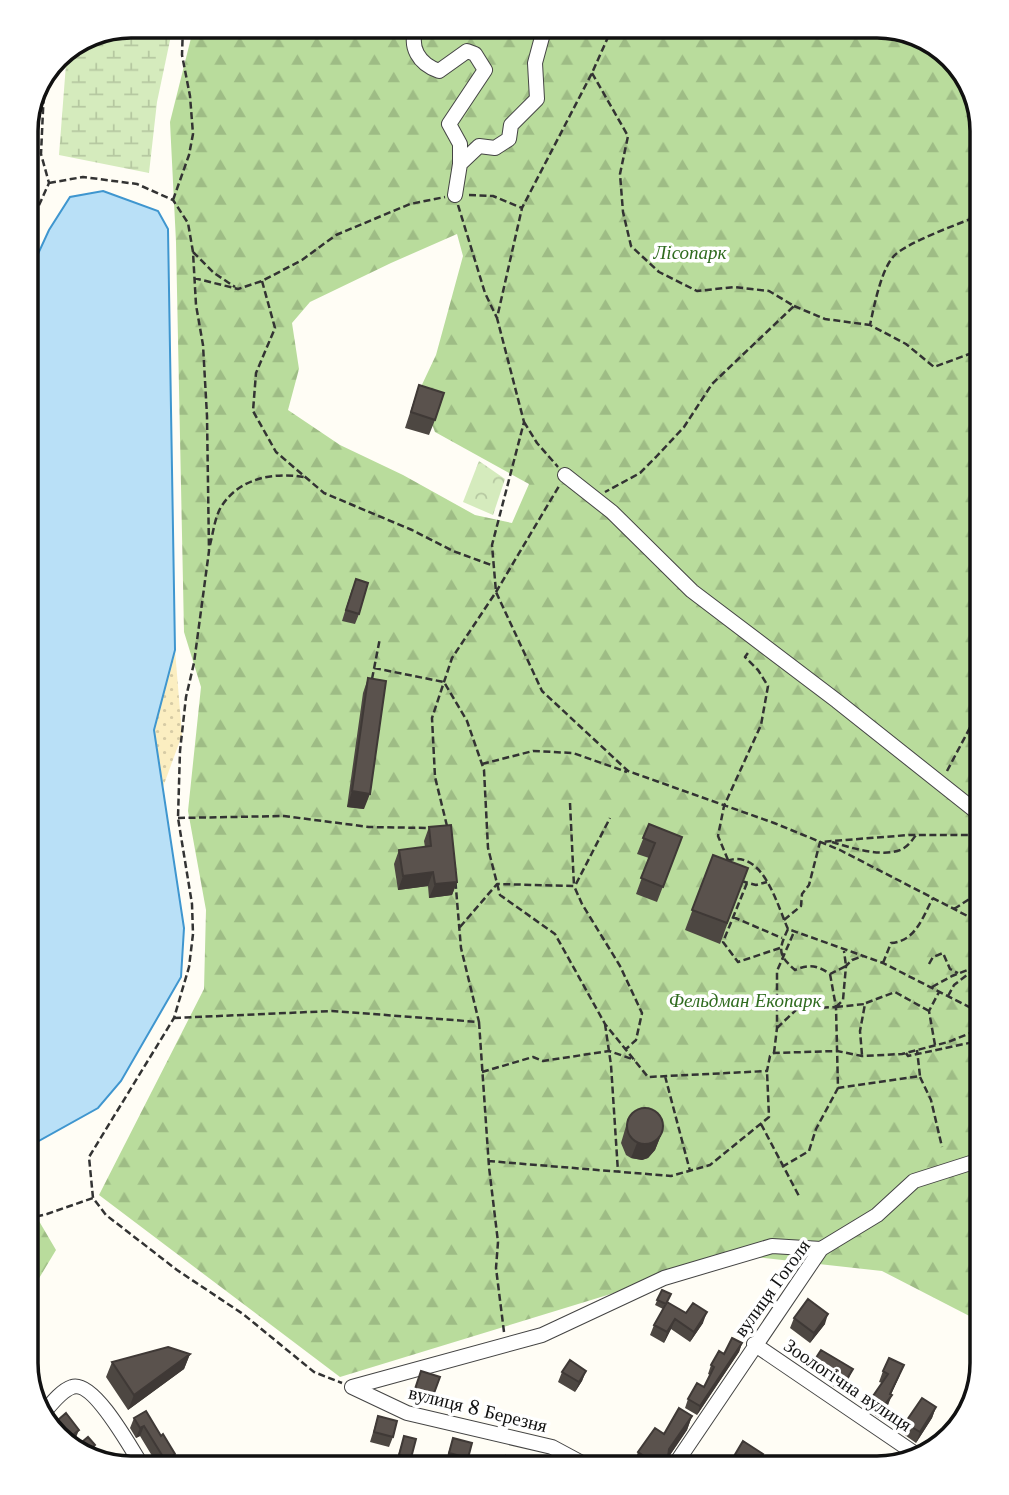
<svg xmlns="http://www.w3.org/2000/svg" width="1009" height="1495" viewBox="0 0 1009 1495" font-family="'Libre Baskerville',serif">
	<defs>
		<pattern id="forest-firs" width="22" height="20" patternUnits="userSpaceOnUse" patternTransform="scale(1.75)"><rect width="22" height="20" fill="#b9dc9c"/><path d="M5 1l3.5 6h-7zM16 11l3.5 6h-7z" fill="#9ebc85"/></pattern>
		<pattern id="wetland-marsh" width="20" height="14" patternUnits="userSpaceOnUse" patternTransform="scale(1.75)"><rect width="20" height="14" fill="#d5ebbd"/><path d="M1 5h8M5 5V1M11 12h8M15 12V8" fill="none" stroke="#b6c8a1"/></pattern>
		<pattern id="sand-dots" width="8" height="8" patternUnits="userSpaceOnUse" patternTransform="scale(1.75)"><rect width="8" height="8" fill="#fbeec1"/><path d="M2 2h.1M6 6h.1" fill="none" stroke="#d6cba5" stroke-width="1.8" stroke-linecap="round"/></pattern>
		<pattern id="park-crowns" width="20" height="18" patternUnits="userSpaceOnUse" patternTransform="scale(1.75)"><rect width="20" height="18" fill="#d5ebbd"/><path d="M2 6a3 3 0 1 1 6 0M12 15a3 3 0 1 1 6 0" fill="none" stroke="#b6c8a1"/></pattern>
	</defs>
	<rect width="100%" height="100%" fill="#fffdf5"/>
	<!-- forest -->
	<path fill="url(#forest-firs)" fill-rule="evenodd" d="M194 26H884L930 41 969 79 983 132V1323L882 1271 738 1255 340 1377 99 1195 204 989 206 910 188 811 201 687 184 632 176 242 170 122ZM457 234 463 256 436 355 419 391 435 432 529 484 512 523 475 515 403 475 340 445 288 410 299 369 292 323 310 302 391 263Z
		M26 1173H34L39 1193 29 1204 56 1250 26 1300Z"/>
	<!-- wetland -->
	<path fill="url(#wetland-marsh)" d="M132 26H173L157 102 149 173 59 155 67 51Z"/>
	<!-- sand -->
	<path fill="url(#sand-dots)" d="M175 650 182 735 163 787 154 730Z"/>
	<!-- park -->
	<path fill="url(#park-crowns)" d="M479 461 505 479 493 515 463 502Z"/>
	<!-- water -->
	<path fill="#b9e0f7" stroke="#3f96cf" stroke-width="2" d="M103 191 158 211 168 229 175 650 154 730 184 928 181 977 121 1081 98 1108 26 1148V280L49 230 70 197Z"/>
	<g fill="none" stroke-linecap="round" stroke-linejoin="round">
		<defs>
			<path id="minor" d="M417 26C408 47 419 64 439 71L467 51 475 54 485 70 449 124 460 144V164L455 195
				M460 164 479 146 495 148 509 139 511 125 537 99 535 63 545 26
				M565 475 612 512 692 591 837 701 983 817
				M754 1344 920 1457
				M352 1387 542 1335 664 1278 772 1246 821 1249
				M352 1387 407 1413 552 1447 593 1469
				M41 1416C49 1407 60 1391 72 1387 94 1379 133 1452 144 1469
				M672 1469 821 1249 877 1215 914 1181 983 1159"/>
		</defs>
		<!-- minor casing -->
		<use href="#minor" stroke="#444" stroke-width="16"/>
		<!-- path -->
		<path stroke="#333" stroke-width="2.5" stroke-dasharray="7 3.5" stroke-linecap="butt" d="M613 26 592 73 522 208 497 318 524 422 492 545 496 592 542 691 628 771 774 823 840 850 983 924
			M592 73 628 136 620 174 623 212 631 246 659 272 697 291 734 287 769 291 794 306 712 384 684 427 656 457 640 473 605 492
			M968 78 970 83
			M979 116 972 144 983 164
			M49 183 83 177 137 184 173 200 188 223 193 252 196 305 203 345 207 416 209 551 194 663 186 697 180 751 178 818 192 904 193 934 189 967 174 1018 89 1157 93 1198 106 1215 177 1270 243 1314 314 1372 342 1383
			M469 195 493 196 522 208
			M173 200 189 155 193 134 190 96 182 55 183 26
			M458 205 485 293 497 318
			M26 234 49 183 41 154 44 89
			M193 252 214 273 235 287
			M194 278 238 289 262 281 302 260 336 235 410 204 445 197
			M262 281 275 328 256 373 253 411 276 452 324 493 412 530 453 551 494 566
			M794 306 825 319 870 325
			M983 352 972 353 934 367 906 344 870 325C874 306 881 271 893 257 904 243 964 222 983 214
			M524 422 537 443 558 467
			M210 545C213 533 215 517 221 507 239 478 273 472 304 477
			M374 668 444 682 467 721 484 770 488 848 500 895 555 934 605 1024 648 1077 767 1071 770 1056 774 1053 837 1051 862 1056 902 1054 948 1042 983 1028
			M372 679 380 638
			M482 764 533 751 573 753 627 772
			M947 771 983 703
			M570 803 574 886
			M178 818 284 816 369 827 430 828
			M447 826 435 777 432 718 452 658 496 592 559 486
			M832 842C851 848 887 859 904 848 909 845 913 839 916 835
			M728 860 718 836 724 806 761 725 768 686 758 670 745 657 750 650
			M727 861C763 848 777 905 788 929L883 963 983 1014
			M741 881 756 885 767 882
			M747 883 723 942 738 962 780 948
			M576 884 610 818
			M954 909 971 898 983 876
			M733 917 782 938
			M784 920 801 906 802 894 809 885 820 842 909 835H983
			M460 927 497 884 574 886 582 904 620 966 642 1013 636 1040 626 1049
			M788 929C778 950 778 955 795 970 809 964 817 965 830 974L846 966 844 951
			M883 963 891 943C916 941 922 918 933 898
			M929 964 933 957 943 953 950 969 958 973
			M830 974 836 1007
			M983 981 973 976 970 969 975 957 983 954
			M932 987 952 976 970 969
			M948 996 954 985 971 972
			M866 1003 895 992 929 1011
			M836 1007 865 1004 860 1031 862 1055
			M836 1007 843 1000 846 966 852 960 863 956
			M174 1018 332 1011 479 1022 461 948 453 853
			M479 1022 489 1167 498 1242 496 1268 504 1332
			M605 1024 611 1065 618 1172
			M777 1028 797 1009 836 1007 838 1088 920 1076 917 1050
			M935 1045 929 1011 939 992
			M774 1053 777 1028V971L794 932
			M906 1053 908 1056 983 1040
			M482 1072 533 1057 543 1061 609 1051 635 1060
			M665 1076 690 1171
			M920 1077 931 1100 942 1147
			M761 1124 800 1198
			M488 1161 671 1176 710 1165 769 1117 767 1071
			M782 1167 809 1151 816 1129 838 1088
			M26 1219 47 1214 93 1198"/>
		<!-- minor -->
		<use href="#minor" stroke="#fff" stroke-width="14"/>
	</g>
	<!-- wall -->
	<path fill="#4d4742" d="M419 385 435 420 429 435 405 428Z
		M352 589 359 614 355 624 342 621Z
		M368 678 364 809 347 807 363 693Z
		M649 824 682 837 657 902 636 894 649 858 637 854Z
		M429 827 457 882 452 895 429 898 428 886 398 890 394 864 399 850 425 847 424 841Z
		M713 855 748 868 720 944 685 930Z
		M629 1116 661 1135 655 1150 648 1158 642 1160 631 1158 626 1155 621 1143Z
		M662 1290 667 1303 703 1323 690 1342 671 1329 664 1343 650 1335 654 1325 663 1309 655 1305Z
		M794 1318 825 1324 810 1343 790 1328Z
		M742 1343 739 1352 697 1415 685 1408 688 1399 704 1387 710 1375 708 1374 711 1365 724 1354Z
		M190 1354 184 1369 128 1410 106 1377 112 1362Z
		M814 1361 849 1378 841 1392 811 1370Z
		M421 1371 440 1377 430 1406 411 1400Z
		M586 1371 582 1381 575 1392 558 1382 562 1372Z
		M883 1371 900 1375 891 1394 888 1405 879 1418 867 1409 871 1399 882 1383 879 1382Z
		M936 1407 932 1418 916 1443 902 1433 905 1423Z
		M378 1416 393 1437 389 1447 370 1442Z
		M692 1416 687 1430 668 1458 664 1469H636L633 1466 638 1452Z
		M134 1418 161 1436 175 1454 171 1464 164 1469H160L140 1436 136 1438 130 1428Z
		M404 1436 411 1458 407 1469 395 1465Z
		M453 1438 468 1458 464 1468 445 1463Z
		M76 1447 93 1450 86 1457 79 1454 75 1451Z
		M730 1463 759 1464 756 1469H727Z"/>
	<!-- shaded-wall -->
	<path fill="#3f3936" d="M352 791 370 794 364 809 347 807Z
		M433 872 428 886 398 890 403 876Z
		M457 882 452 895 429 898 435 884Z
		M661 1135 655 1150 648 1158 642 1160 631 1158 637 1143Z
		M707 1312 703 1323 690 1342 694 1332Z
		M828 1314 825 1324 810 1343 814 1333Z
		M675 1319 671 1329 664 1343 667 1332Z
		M742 1343 739 1352 697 1415 700 1406Z
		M190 1354 184 1369 128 1410 134 1395Z
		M904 1365 889 1399 892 1395 888 1405 879 1418 883 1407Z
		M853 1369 849 1378 841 1392 845 1382Z
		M586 1371 582 1381 575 1392 579 1382Z
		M936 1407 932 1418 916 1443 920 1432Z
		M692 1416 687 1430 668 1458 664 1469H660L665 1462 669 1449Z
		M144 1426 140 1436 136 1438 140 1428Z
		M79 1430 75 1440 69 1445 65 1441Z
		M95 1445 93 1450 86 1457 83 1456Z
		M175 1454 171 1464 164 1469H162L165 1460Z
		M763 1454 759 1464 756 1469H753Z"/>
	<!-- building -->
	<path fill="#5a524d" stroke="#3f3936" stroke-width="2" d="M419 385 444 393 435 420 411 412Z
		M356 579 368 583 359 614 346 610Z
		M368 678 386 681 370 794 352 791Z
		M649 824 682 837 663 887 641 878 655 843 643 838Z
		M451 825 457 882 435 884 433 872 403 876 399 850 431 846 429 827Z
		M713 855 748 868 727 923 692 910Z
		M627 1126a18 18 0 1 1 36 0a18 18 0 1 1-36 0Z
		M662 1290 671 1294 666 1304 657 1300Z
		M808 1299 828 1314 814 1333 794 1318Z
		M667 1302 686 1313 693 1303 707 1312 694 1332 675 1319 667 1332 654 1325Z
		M732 1338 742 1343 700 1406 688 1399 697 1383 704 1387 714 1367 711 1365 719 1351 724 1354Z
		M168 1347 190 1354 134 1395 112 1362Z
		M821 1350 853 1369 845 1382 814 1361Z
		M889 1358 904 1365 890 1394 892 1395 883 1407 871 1399 888 1374 883 1371Z
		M570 1360 586 1371 579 1382 562 1372Z
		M28 1370 35 1376 31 1381Z
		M421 1371 440 1377 433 1396 415 1389Z
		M922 1398 936 1407 920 1432 905 1423Z
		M679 1408 692 1416 669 1449 668 1457 661 1468 638 1452 655 1428 664 1434Z
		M146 1411 161 1436 163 1434 175 1454 165 1460 144 1426 140 1428 134 1418Z
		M66 1413 79 1430 65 1441 51 1426Z
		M378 1416 397 1421 393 1437 374 1432Z
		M404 1436 416 1439 411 1458 399 1455Z
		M88 1437 95 1445 84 1455 76 1447Z
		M453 1438 472 1443 468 1458 449 1453Z
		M743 1441 763 1454 753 1469H739L730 1463Z
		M506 1456 522 1459 519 1469H503Z"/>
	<g text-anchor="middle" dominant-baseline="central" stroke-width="7" stroke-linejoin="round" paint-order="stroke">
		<!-- park labels -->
		<g font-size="19" font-style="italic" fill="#2f6b1f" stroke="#fff">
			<text x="690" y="252">Лісопарк</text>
			<text x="745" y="1000">Фельдман Екопарк</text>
		</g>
		<!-- street labels -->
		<g font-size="19" fill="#111" stroke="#fff">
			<text transform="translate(772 1288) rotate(-54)">вулиця Гоголя</text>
			<text transform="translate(848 1385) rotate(34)">Зоологічна вулиця</text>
			<text transform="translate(478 1409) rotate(14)">вулиця 8 Березня</text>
		</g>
	</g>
	<!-- crop -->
	<path d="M0 0H1009V1495H0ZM131 38H877A93 93 0 0 1 970 131V1363A93 93 0 0 1 877 1456H131A93 93 0 0 1 38 1363V131A93 93 0 0 1 131 38Z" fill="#fff" fill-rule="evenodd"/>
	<path fill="none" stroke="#111" stroke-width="3.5" d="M131 38H877A93 93 0 0 1 970 131V1363A93 93 0 0 1 877 1456H131A93 93 0 0 1 38 1363V131A93 93 0 0 1 131 38Z"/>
</svg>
